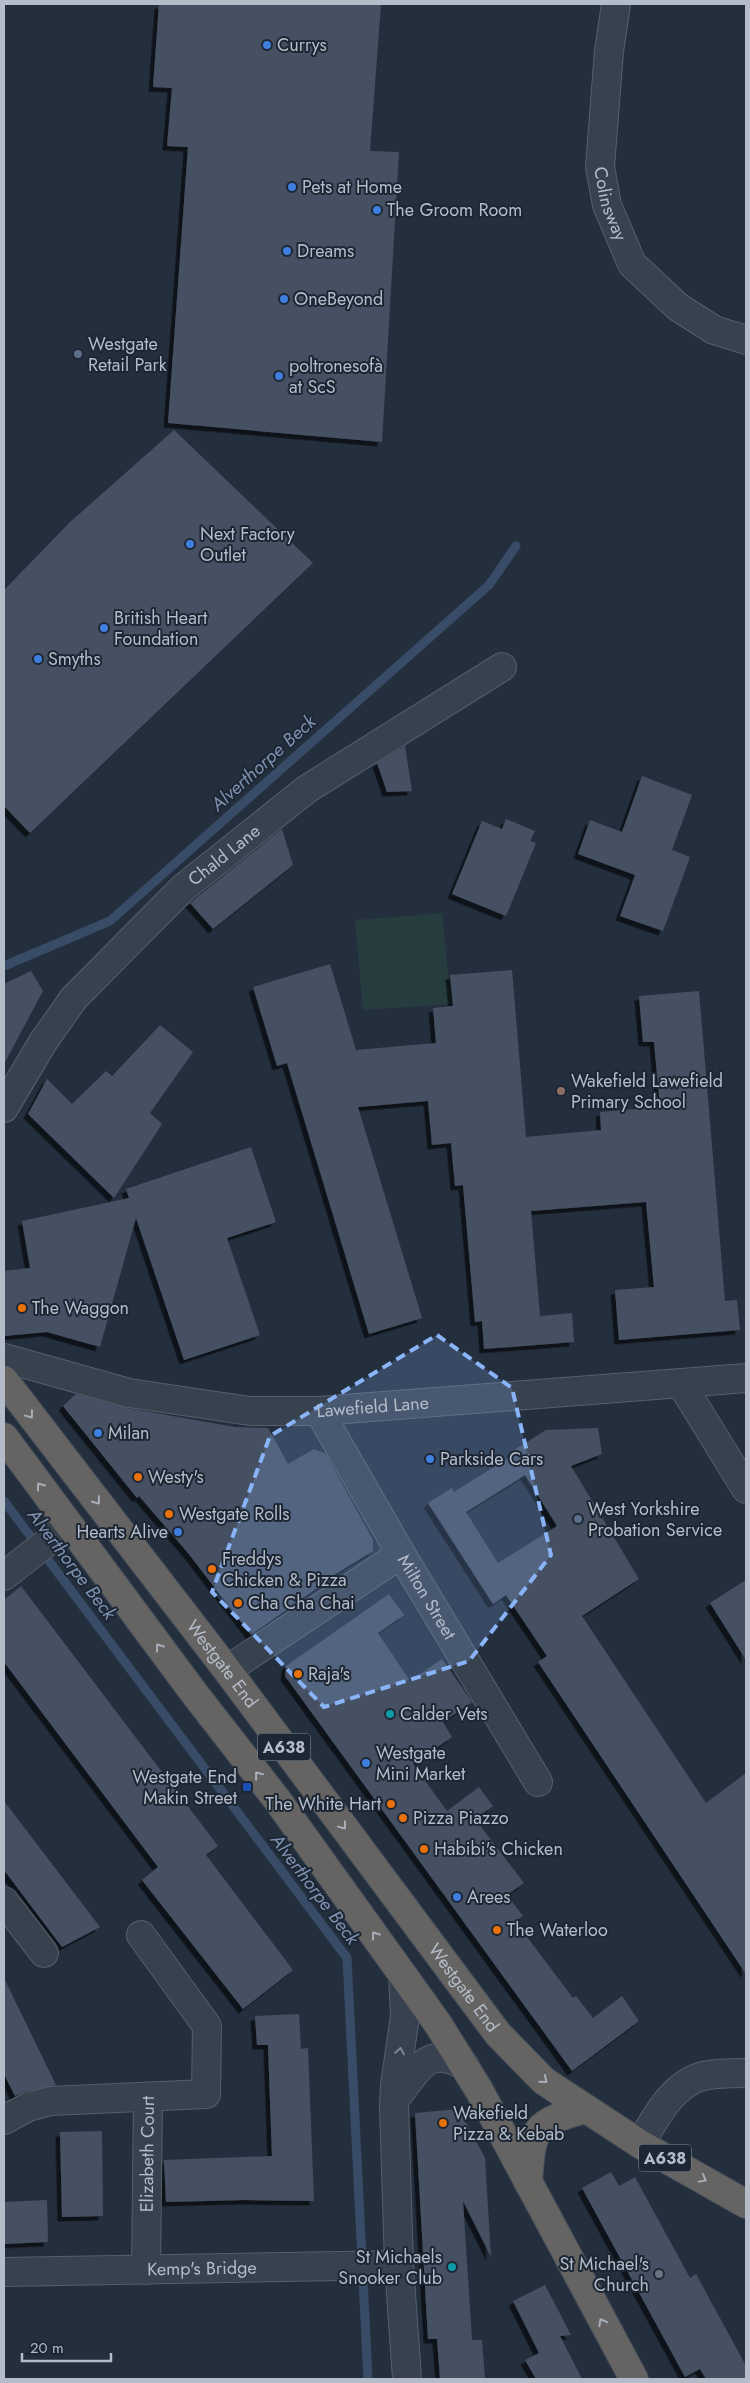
<svg xmlns="http://www.w3.org/2000/svg" width="750" height="2383" viewBox="0 0 750 2383" font-family="Jost,sans-serif">
	<defs>
		<filter id="shadow"><feDropShadow dx="-4.5" dy="4.5" stdDeviation="0" flood-color="#0009"/></filter>
	</defs>
	<rect width="100%" height="100%" fill="#242f3e"/>
	<!-- green -->
	<path fill="#263c3f" d="M442 913 451 1004 363 1010 355 920Z"/>
	<g fill="none" stroke-linecap="round" stroke-linejoin="round">
		<!-- stream -->
		<path stroke="#394c67" stroke-width="9" d="M4 966 110 921 489 585 516 546
			M4 1501 347 1958 368 2379"/>
	</g>
	<!-- building -->
	<path fill="#455162" fill-rule="evenodd" filter="url(#shadow)" d="M159 4H381L370 151 399 152 382 442 168 423 188 147 167 146 172 88 153 87Z
		M174 430 313 563 30 833 4 806V590L69 523Z
		M405 746 412 791 387 792 377 763Z
		M642 776 692 795 672 850 690 857 663 931 620 916 635 875 578 854 590 820 622 832Z
		M506 819 535 831 530 841 536 843 506 916 452 894 482 821 502 829Z
		M282 829 293 865 213 929 190 903Z
		M330 964 356 1050 436 1043 433 1008 453 1006 450 975 512 970 526 1137 601 1130 600 1112 660 1107 654 1042H643L639 996 699 991 725 1301 737 1300 740 1330 619 1340 615 1290 654 1287 646 1202 531 1211 540 1316 572 1313 574 1342 484 1349 482 1321 475 1322 463 1185 455 1186 451 1143 432 1145 428 1101 358 1107 422 1318 369 1334 287 1063 277 1066 253 987Z
		M31 971 43 991 4 1064V984Z
		M160 1025 193 1052 150 1113 162 1124 114 1198 28 1114 47 1079 72 1104 106 1071 112 1076Z
		M251 1147 276 1222 227 1238 260 1335 184 1360 136 1218 100 1347 47 1332 4 1336V1271L30 1268 22 1221 129 1198 126 1189Z
		M76 1394 127 1408 235 1427 268 1428 288 1464 314 1449 326 1454 373 1540V1551L326 1580 327 1581 251 1635 188 1553 139 1496 137 1498 63 1406Z
		M598 1428 602 1454 571 1466 639 1579 582 1616 706 1803 746 1773V1974L538 1662 547 1656 506 1595 493 1604 428 1503 452 1488 454 1492 513 1455 511 1452 546 1430ZM525 1475 557 1526 498 1563 466 1512Z
		M746 1580V1660L710 1603Z
		M21 1586 218 1846 206 1855 293 1970 243 2009 142 1880 158 1867 4 1662V1600Z
		M389 1594 404 1615 378 1633 410 1681 442 1659 472 1702 443 1722 452 1737 413 1764 447 1811 479 1787 493 1806 475 1819 524 1883 507 1895 523 1916 515 1921 573 1998 576 1996 593 2018 622 1996 639 2021 572 2071 285 1676 286 1666Z
		M4 1801 100 1927 62 1947 4 1870Z
		M4 1978 56 2085 24 2092 15 2096 4 2074Z
		M299 2014 301 2049 308 2048 314 2201 243 2200 166 2202 164 2160 272 2156 268 2045H257L255 2016Z
		M459 2109 485 2158 491 2257 463 2201 472 2340H482L485 2379H440L437 2339H428L415 2113Z
		M102 2131 103 2216 62 2217 60 2132Z
		M611 2172 619 2186 635 2177 690 2278 696 2274 746 2366V2379H706L700 2369 685 2377 582 2188Z
		M47 2200 48 2242 4 2244V2202Z
		M545 2285 571 2335 560 2336 582 2379H536L525 2360 539 2353 513 2301Z"/>
	<g fill="none" stroke-linecap="round" stroke-linejoin="round">
		<defs>
			<g id="minor">
				<path id="s1" d="M616 4 609 51 600 167 607 205 632 264 678 307 714 330 746 340"/>
				<path id="s2" d="M4 1108 43 1042 74 998 183 888 307 789 502 667"/>
				<path id="s3" d="M4 1358 129 1393 250 1411H319L746 1378"/>
				<path d="M682 1385 746 1489"/>
				<path id="s4" d="M319 1411 401 1554 538 1782"/>
				<path d="M4 1576 69 1525"/>
				<path d="M227 1670 401 1554"/>
				<path d="M4 1901 44 1953"/>
				<path d="M4 2120 28 2107 51 2101 206 2094 207 2026 141 1935"/>
				<path d="M640 2144C655 2119 672 2084 703 2076 717 2073 732 2073 746 2073"/>
				<path id="s5" d="M146 2270 148 2097"/>
				<path id="s6" d="M4 2272 399 2265"/>
			</g>
			<path id="tertiary" d="M403 1975 405 2016 395 2085 394 2105 399 2265 407 2379
				M395 2099C417 2073 425 2043 465 2066"/>
			<g id="trunk">
				<path id="s7" d="M4 1380 227 1670 498 2034 544 2081 640 2144 746 2204"/>
				<path d="M4 1437 194 1693 278 1801 438 2024 479 2090 634 2379"/>
				<path d="M528 2182C532 2128 533 2123 586 2109"/>
			</g>
		</defs>
		<!-- minor casing -->
		<use href="#minor" stroke="#565f6c" stroke-width="30"/>
		<!-- tertiary casing -->
		<use href="#tertiary" stroke="#565f6c" stroke-width="30"/>
		<!-- trunk casing -->
		<use href="#trunk" stroke="#434c59" stroke-width="30"/>
		<!-- minor -->
		<use href="#minor" stroke="#38414e" stroke-width="28"/>
		<!-- tertiary -->
		<use href="#tertiary" stroke="#38414e" stroke-width="28"/>
		<!-- trunk -->
		<use href="#trunk" stroke="#656462" stroke-width="28"/>
	</g>
	<!-- one-way arrows -->
	<defs><path id="oneway-chevron" d="M-2-3.5L2.5 0L-2 3.5" fill="none" stroke-width="1.6" stroke-linecap="round" stroke-linejoin="round" transform="scale(1.25)"/></defs>
	<g stroke="#a8afba">
		<use href="#oneway-chevron" transform="translate(30 1415) rotate(53)"/>
		<use href="#oneway-chevron" transform="translate(40 1486) rotate(-126)"/>
		<use href="#oneway-chevron" transform="translate(97 1501) rotate(51)"/>
		<use href="#oneway-chevron" transform="translate(159 1647) rotate(-126)"/>
		<use href="#oneway-chevron" transform="translate(258 1775) rotate(-128)"/>
		<use href="#oneway-chevron" transform="translate(343 1826) rotate(53)"/>
		<use href="#oneway-chevron" transform="translate(375 1935) rotate(-126)"/>
		<use href="#oneway-chevron" transform="translate(544 2080) rotate(40)"/>
		<use href="#oneway-chevron" transform="translate(703 2179) rotate(29)"/>
		<use href="#oneway-chevron" transform="translate(602 2322) rotate(-118)"/>
	</g>
	<use stroke="#7c8592" href="#oneway-chevron" transform="translate(400 2051) rotate(-81)"/>
	<!-- marked area -->
	<path fill="#8ab4f8" fill-opacity="0.2" stroke="#8ab4f8" stroke-width="4" stroke-dasharray="10 6" stroke-linejoin="round" d="M437 1335 512 1388 551 1555 469 1661 324 1707 212 1592 270 1436Z"/>
	<!-- markers -->
	<g fill="#3f7fe0" stroke="#1d2633" stroke-width="2">
		<circle cx="267" cy="45" r="5"/>
		<circle cx="292" cy="187" r="5"/>
		<circle cx="377" cy="210" r="5"/>
		<circle cx="287" cy="251" r="5"/>
		<circle cx="284" cy="299" r="5"/>
		<circle cx="279" cy="376" r="5"/>
		<circle cx="190" cy="544" r="5"/>
		<circle cx="104" cy="628" r="5"/>
		<circle cx="38" cy="659" r="5"/>
		<circle cx="98" cy="1433" r="5"/>
		<circle cx="430" cy="1459" r="5"/>
		<circle cx="178" cy="1532" r="5"/>
		<circle cx="366" cy="1763" r="5"/>
		<circle cx="457" cy="1897" r="5"/>
	</g>
	<g fill="#5c6f8a" stroke="#1d2633" stroke-width="2">
		<circle cx="78" cy="354" r="5"/>
		<circle cx="578" cy="1519" r="5"/>
	</g>
	<circle fill="#8d6e63" stroke="#1d2633" stroke-width="2" cx="561" cy="1091" r="5"/>
	<g fill="#e8710a" stroke="#1d2633" stroke-width="2">
		<circle cx="22" cy="1308" r="5"/>
		<circle cx="138" cy="1477" r="5"/>
		<circle cx="169" cy="1514" r="5"/>
		<circle cx="212" cy="1569" r="5"/>
		<circle cx="238" cy="1603" r="5"/>
		<circle cx="298" cy="1674" r="5"/>
		<circle cx="391" cy="1804" r="5"/>
		<circle cx="403" cy="1818" r="5"/>
		<circle cx="424" cy="1849" r="5"/>
		<circle cx="497" cy="1930" r="5"/>
		<circle cx="443" cy="2123" r="5"/>
	</g>
	<g fill="#0f9aa8" stroke="#1d2633" stroke-width="2">
		<circle cx="390" cy="1714" r="5"/>
		<circle cx="452" cy="2267" r="5"/>
	</g>
	<rect fill="#1a4fb4" stroke="#1d2633" stroke-width="2" x="242" y="1782" width="10" height="10" rx="2.5"/>
	<circle fill="#6b7280" stroke="#1d2633" stroke-width="2" cx="659" cy="2274" r="5"/>
	<g text-anchor="middle" dominant-baseline="central" stroke-width="4" stroke-linejoin="round" paint-order="stroke">
		<!-- shield labels -->
		<g fill="#1d2633" stroke="#878f9c" stroke-width="1">
			<rect x="258" y="1733.5" width="52" height="27" rx="4"/>
			<rect x="639" y="2144.5" width="52" height="27" rx="4"/>
		</g>
		<g font-size="16" font-weight="bold" fill="#b4bcc9">
			<text x="284" y="1747">A638</text>
			<text x="665" y="2158">A638</text>
		</g>
		<!-- poi labels -->
		<g font-size="18" fill="#b4bcc9" stroke="#1d2633" text-anchor="start">
			<text x="277" y="45">Currys</text>
			<text x="302" y="187">Pets at Home</text>
			<text x="387" y="210">The Groom Room</text>
			<text x="297" y="251">Dreams</text>
			<text x="294" y="299">OneBeyond</text>
			<text x="88" y="344">Westgate<tspan x="88" dy="21">Retail Park</tspan></text>
			<text x="289" y="366">poltronesofà<tspan x="289" dy="21">at ScS</tspan></text>
			<text x="200" y="534">Next Factory<tspan x="200" dy="21">Outlet</tspan></text>
			<text x="114" y="618">British Heart<tspan x="114" dy="21">Foundation</tspan></text>
			<text x="48" y="659">Smyths</text>
			<text x="571" y="1081">Wakefield Lawefield<tspan x="571" dy="21">Primary School</tspan></text>
			<text x="32" y="1308">The Waggon</text>
			<text x="108" y="1433">Milan</text>
			<text x="440" y="1459">Parkside Cars</text>
			<text x="148" y="1477">Westy's</text>
			<text x="588" y="1509">West Yorkshire<tspan x="588" dy="21">Probation Service</tspan></text>
			<text x="179" y="1514">Westgate Rolls</text>
			<text x="168" y="1532" text-anchor="end">Hearts Alive</text>
			<text x="222" y="1559">Freddys<tspan x="222" dy="21">Chicken &amp; Pizza</tspan></text>
			<text x="248" y="1603">Cha Cha Chai</text>
			<text x="308" y="1674">Raja's</text>
			<text x="400" y="1714">Calder Vets</text>
			<text x="376" y="1753">Westgate<tspan x="376" dy="21">Mini Market</tspan></text>
			<text x="237" y="1777" text-anchor="end">Westgate End<tspan x="237" dy="21">Makin Street</tspan></text>
			<text x="381" y="1804" text-anchor="end">The White Hart</text>
			<text x="413" y="1818">Pizza Piazzo</text>
			<text x="434" y="1849">Habibi's Chicken</text>
			<text x="467" y="1897">Arees</text>
			<text x="507" y="1930">The Waterloo</text>
			<text x="453" y="2113">Wakefield<tspan x="453" dy="21">Pizza &amp; Kebab</tspan></text>
			<text x="442" y="2257" text-anchor="end">St Michaels<tspan x="442" dy="21">Snooker Club</tspan></text>
			<text x="649" y="2264" text-anchor="end">St Michael's<tspan x="649" dy="21">Church</tspan></text>
		</g>
		<!-- street labels -->
		<g font-size="18" fill="#b4bcc9" stroke="#1d2633">
			<text stroke="none"><textPath href="#s1" startOffset="202">Colinsway</textPath></text>
			<text stroke="none"><textPath href="#s2" startOffset="338">Chald Lane</textPath></text>
			<text stroke="none"><textPath href="#s3" startOffset="375">Lawefield Lane</textPath></text>
			<text stroke="none"><textPath href="#s4" startOffset="215">Milton Street</textPath></text>
			<text stroke="none"><textPath href="#s7" startOffset="358">Westgate End</textPath></text>
			<text stroke="none"><textPath href="#s7" startOffset="762">Westgate End</textPath></text>
			<text stroke="none"><textPath href="#s5" startOffset="116">Elizabeth Court</textPath></text>
			<text stroke="none"><textPath href="#s6" startOffset="198">Kemp's Bridge</textPath></text>
		</g>
		<!-- water labels -->
		<g font-size="19" font-style="italic" fill="#7c92b1" stroke="#1d2633">
			<text transform="translate(263 763) rotate(-42)">Alverthorpe Beck</text>
			<text transform="translate(72 1564) rotate(53)">Alverthorpe Beck</text>
			<text transform="translate(315 1889) rotate(53)">Alverthorpe Beck</text>
		</g>
	</g>
	<!-- border -->
	<rect width="750" height="2383" fill="none" stroke="#b4bcc9" stroke-width="10"/>
	<!-- scale -->
	<path d="M22 2353v8h89v-8" fill="none" stroke="#b4bcc9" stroke-width="2.5"/>
	<text x="30" y="2353" font-size="15" fill="#b4bcc9" stroke="#1d2633" stroke-width="4" paint-order="stroke">20 m</text>
</svg>
